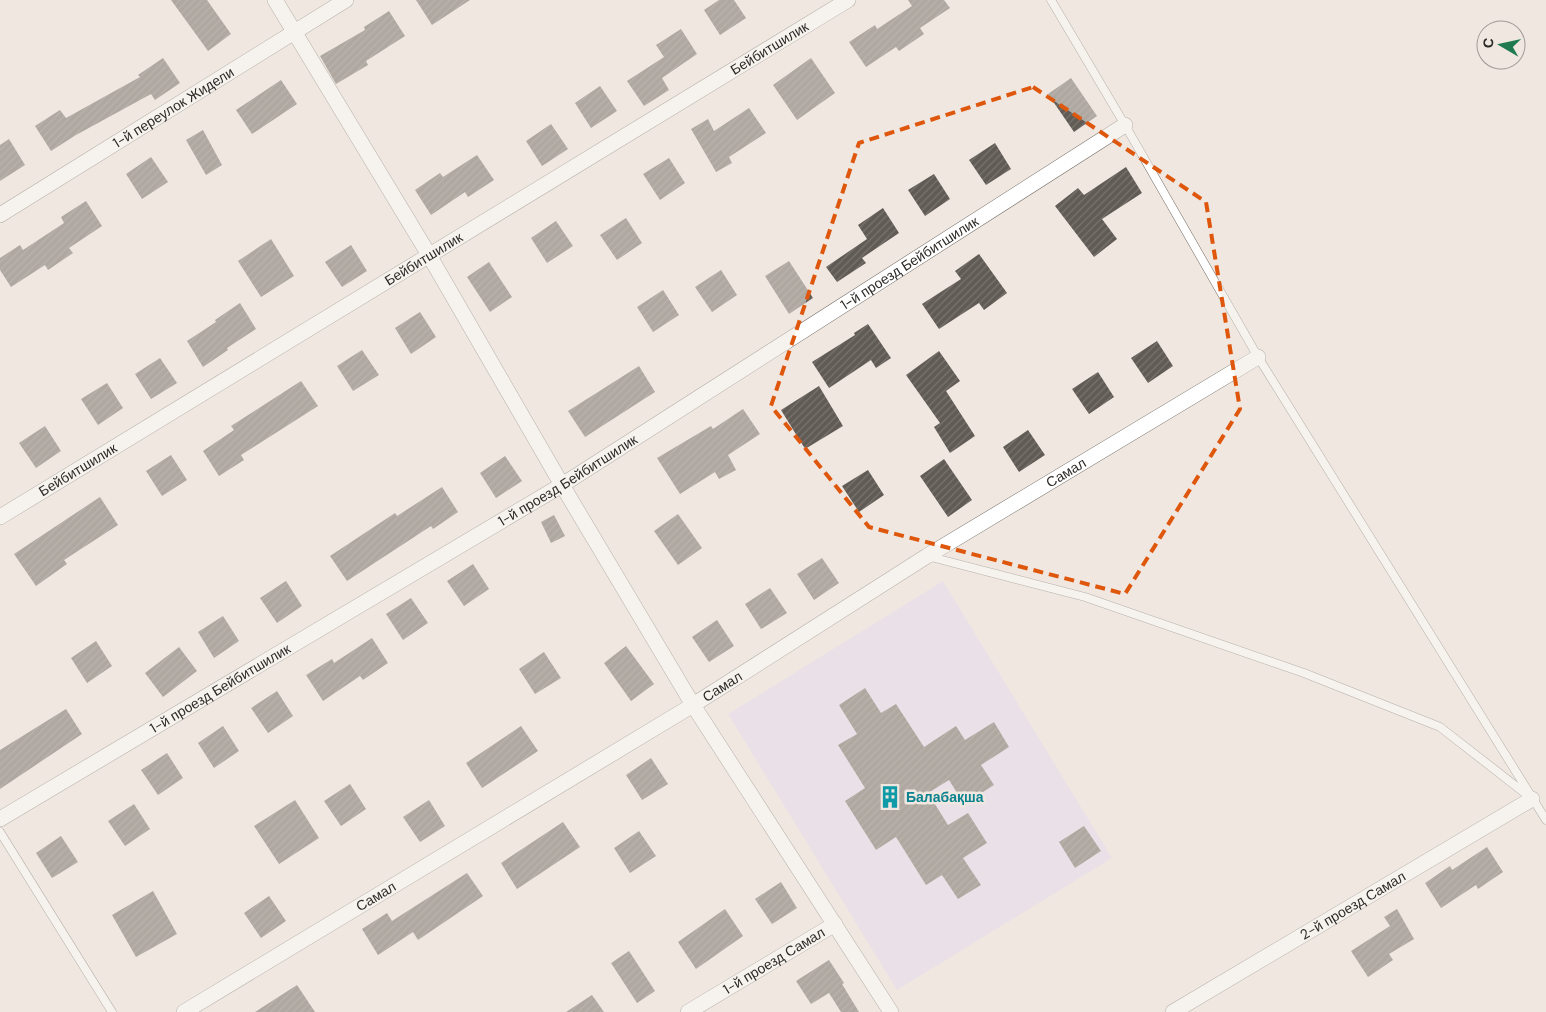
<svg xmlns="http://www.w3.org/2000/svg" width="1546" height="1012" viewBox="0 0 1546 1012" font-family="'DM Sans',sans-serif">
	<defs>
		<pattern id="building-hatch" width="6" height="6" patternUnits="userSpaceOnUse" patternTransform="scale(1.25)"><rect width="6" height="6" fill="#615b55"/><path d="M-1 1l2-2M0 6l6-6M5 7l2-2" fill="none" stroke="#79746f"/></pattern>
	</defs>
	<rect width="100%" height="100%" fill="#efe7e0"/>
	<!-- education -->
	<path fill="#e3daef" d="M943 581 1112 858 897 990 728 714Z"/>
	<!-- building -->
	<path fill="url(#building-hatch)" d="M171 0H207L231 34 208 51Z
		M416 0H470L432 25Z
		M719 0H734L746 18 720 35 704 10Z
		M908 0H944L950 8 920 28 924 34 899 51 896 47 866 67 849 42 875 25 877 29 912 6Z
		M389 11 405 36 366 61 368 65 336 84 320 56 365 30 364 27Z
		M681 29 697 54 662 78 669 90 644 106 627 81 664 57 656 45Z
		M163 58 180 83 155 100 151 94 76 135 51 151 35 126 60 110 66 118 140 77 138 75Z
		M811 58 835 93 797 120 773 85Z
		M1071 78 1097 116 1074 132 1048 94Z
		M281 80 297 104 252 134 236 110Z
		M600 86 617 111 591 128 575 103Z
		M749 108 766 133 729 157 732 163 716 172 691 129 708 119 714 131Z
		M551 124 568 149 542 166 526 141Z
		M203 130 222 165 206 175 186 140Z
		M9 139 25 165 0 181V145Z
		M995 143 1011 169 986 185 969 160Z
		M477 155 494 180 468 197 465 192 431 215 415 190 440 173 443 177Z
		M151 157 168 182 142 199 126 174Z
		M669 158 685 183 660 200 643 174Z
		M1126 167 1142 193 1102 219 1117 239 1094 257 1055 206 1078 188 1084 195Z
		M934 174 950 199 925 216 908 190Z
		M86 201 102 226 69 248 73 253 48 270 45 265 11 287 0 270V258L20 245 23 250 64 223 61 217Z
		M883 208 899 233 862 258 866 263 837 282 826 267 867 239 858 225Z
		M626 218 642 243 617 260 600 235Z
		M556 221 573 246 547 263 531 238Z
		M271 239 294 276 261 297 238 261Z
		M351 245 367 271 342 287 325 262Z
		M979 254 1007 293 984 310 979 303 939 329 922 304 961 279 955 271Z
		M789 261 813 298 789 314 765 276Z
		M489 262 512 297 490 312 467 277Z
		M721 270 737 295 712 312 695 287Z
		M663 290 679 315 653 332 637 307Z
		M240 303 256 329 227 348 228 350 203 367 187 341 216 322 215 320Z
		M420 312 436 337 411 354 395 328Z
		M868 324 891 358 876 368 871 360 829 388 812 362 855 335 854 333Z
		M1157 341 1173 366 1148 383 1131 358Z
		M362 350 379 375 353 391 337 366Z
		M939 351 960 381 946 391 975 436 950 453 934 427 940 423 906 375Z
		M160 358 177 383 151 399 135 374Z
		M639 366 655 392 585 437 568 411Z
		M1098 372 1114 397 1089 414 1072 389Z
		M301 381 318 406 241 455 244 460 219 476 203 451 234 430 231 426Z
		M107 383 123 408 98 425 81 399Z
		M819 386 843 426 805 449 781 410Z
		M743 409 760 434 728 455 736 470 719 479 715 472 680 494 657 458 711 426 713 429Z
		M45 426 61 451 36 468 19 443Z
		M1028 430 1045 455 1019 472 1003 447Z
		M171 455 187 480 162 496 146 471Z
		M505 456 522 481 496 498 480 473Z
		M944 459 972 500 948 517 920 476Z
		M868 470 884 495 859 512 842 486Z
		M442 487 458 512 433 529 431 526 347 581 330 556 395 513 397 516Z
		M100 497 118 525 64 560 67 564 36 586 14 554Z
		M678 514 702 548 678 565 654 531Z
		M554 515 565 536 551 543 541 522Z
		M822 558 839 583 814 600 797 574Z
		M473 564 489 589 464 606 447 581Z
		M286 581 302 606 277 623 260 598Z
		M770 588 787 613 761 629 745 604Z
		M411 598 428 623 403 640 386 614Z
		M223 616 239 641 214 658 198 632Z
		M717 620 734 646 709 662 692 637Z
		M372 638 388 663 363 680 360 676 323 701 306 675 332 659 334 663Z
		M96 641 112 666 87 683 71 658Z
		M626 646 654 684 631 701 604 663Z
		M179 647 197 671 163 697 145 673Z
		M544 652 561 678 535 694 519 669Z
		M865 688 881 713 896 704 924 747 956 726 965 740 994 722 1009 747 981 765 994 785 964 804 949 780 928 793 948 825 968 813 987 843 963 858 981 885 958 899 942 875 926 885 896 837 876 850 845 801 865 788 838 745 857 734 839 705Z
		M277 691 293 716 268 733 251 708Z
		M66 709 82 734 0 789V750Z
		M223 726 239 751 214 768 198 743Z
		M521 726 538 751 482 788 466 763Z
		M167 753 183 778 158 795 141 770Z
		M651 758 668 784 642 800 626 775Z
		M350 784 366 809 341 826 324 801Z
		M295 800 319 838 279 864 254 826Z
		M429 800 445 826 420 842 403 817Z
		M134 804 150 829 125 846 108 821Z
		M563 822 580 847 517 889 501 863Z
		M1084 826 1101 851 1075 868 1059 842Z
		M639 831 656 856 630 873 614 848Z
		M61 836 78 862 52 878 36 853Z
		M1487 847 1503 872 1478 889 1476 885 1441 908 1425 883 1450 866 1452 870Z
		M467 873 483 896 418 940 413 932 378 955 362 929 387 913 392 921Z
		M781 882 797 908 772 924 755 899Z
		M153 891 177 934 136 957 112 915Z
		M269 896 286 921 261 938 244 913Z
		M725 909 743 936 696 969 678 942Z
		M1397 909 1414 939 1389 954 1393 960 1368 977 1351 951 1390 926 1384 917Z
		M629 951 655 991 637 1003 611 963Z
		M829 960 844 983 842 984 859 1012H841L829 993 811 1004 796 981Z
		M297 985 315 1012H255Z
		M592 995 604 1012H566Z"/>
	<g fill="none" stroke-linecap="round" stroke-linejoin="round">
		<defs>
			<path id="service" d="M1051 0 1125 125 1258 357 1546 820
				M927 556 1085 597 1304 673 1440 727 1526 794
				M0 832 112 1012"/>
			<g id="minor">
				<path d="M275 0 429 255 562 485 693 705 891 1012"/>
				<path id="s1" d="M0 215 346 0"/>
				<path id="s2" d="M0 517 848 0"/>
				<path id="s3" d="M0 819 562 485 1125 125"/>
				<path id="s4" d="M184 1012 693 705 927 556 1258 357"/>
				<path id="s5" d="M688 1012 835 924"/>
				<path id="s6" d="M1173 1012 1532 799"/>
			</g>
		</defs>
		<!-- service casing -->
		<use href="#service" stroke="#736d67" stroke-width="9"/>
		<!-- minor casing -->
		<use href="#minor" stroke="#736d67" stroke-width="16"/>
		<!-- service -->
		<use href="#service" stroke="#fff" stroke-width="8"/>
		<!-- minor -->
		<use href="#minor" stroke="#fff" stroke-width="15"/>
	</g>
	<!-- marked area -->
	<path d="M0 0H1546V1012H0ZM1033 87 1206 202 1240 409 1125 594 869 527 771 406 859 143Z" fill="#efe7e0" fill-opacity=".55" fill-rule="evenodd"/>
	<path fill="none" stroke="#df570d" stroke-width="4" stroke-dasharray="10 6" stroke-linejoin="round" d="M1033 87 1206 202 1240 409 1125 594 869 527 771 406 859 143Z"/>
	<!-- icons -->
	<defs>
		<symbol id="building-bare" viewBox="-9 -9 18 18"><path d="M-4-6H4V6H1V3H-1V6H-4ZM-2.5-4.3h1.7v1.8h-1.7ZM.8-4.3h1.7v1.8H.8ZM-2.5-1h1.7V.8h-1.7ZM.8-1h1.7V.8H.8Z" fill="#0f9aa8" stroke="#efe7e0" stroke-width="2.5" paint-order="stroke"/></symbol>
	</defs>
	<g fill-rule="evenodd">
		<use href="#building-bare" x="874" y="781" width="32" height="32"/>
	</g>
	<g text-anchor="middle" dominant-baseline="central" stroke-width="5" stroke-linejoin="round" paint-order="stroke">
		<!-- street labels -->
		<g font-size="14" fill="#2d2a27" stroke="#efe7e0">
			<text stroke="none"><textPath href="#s2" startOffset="901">Бейбитшилик</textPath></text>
			<text stroke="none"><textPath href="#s1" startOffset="204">1-й переулок Жидели</textPath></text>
			<text stroke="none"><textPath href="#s2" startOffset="496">Бейбитшилик</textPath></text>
			<text stroke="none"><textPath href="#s3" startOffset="1066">1-й проезд Бейбитшилик</textPath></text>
			<text stroke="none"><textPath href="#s2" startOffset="91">Бейбитшилик</textPath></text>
			<text stroke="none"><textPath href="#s4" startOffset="1034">Самал</textPath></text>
			<text stroke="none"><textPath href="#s3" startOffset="661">1-й проезд Бейбитшилик</textPath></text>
			<text stroke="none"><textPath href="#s4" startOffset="629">Самал</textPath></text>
			<text stroke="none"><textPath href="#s3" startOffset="256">1-й проезд Бейбитшилик</textPath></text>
			<text stroke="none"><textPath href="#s4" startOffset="224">Самал</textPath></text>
			<text stroke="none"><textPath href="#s6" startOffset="209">2-й проезд Самал</textPath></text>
			<text stroke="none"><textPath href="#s5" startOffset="100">1-й проезд Самал</textPath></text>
		</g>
		<!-- culture labels -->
		<g font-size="14" font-weight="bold" fill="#0d838f" stroke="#efe7e0" text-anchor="start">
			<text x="906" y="797">Балабақша</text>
		</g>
	</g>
	<!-- north arrow -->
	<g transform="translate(1501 45) rotate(279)"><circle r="24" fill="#efe7e0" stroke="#a19b96"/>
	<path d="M0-4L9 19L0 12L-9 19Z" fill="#207a50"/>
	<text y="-8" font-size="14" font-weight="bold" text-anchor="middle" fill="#2d2a27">С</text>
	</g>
</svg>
